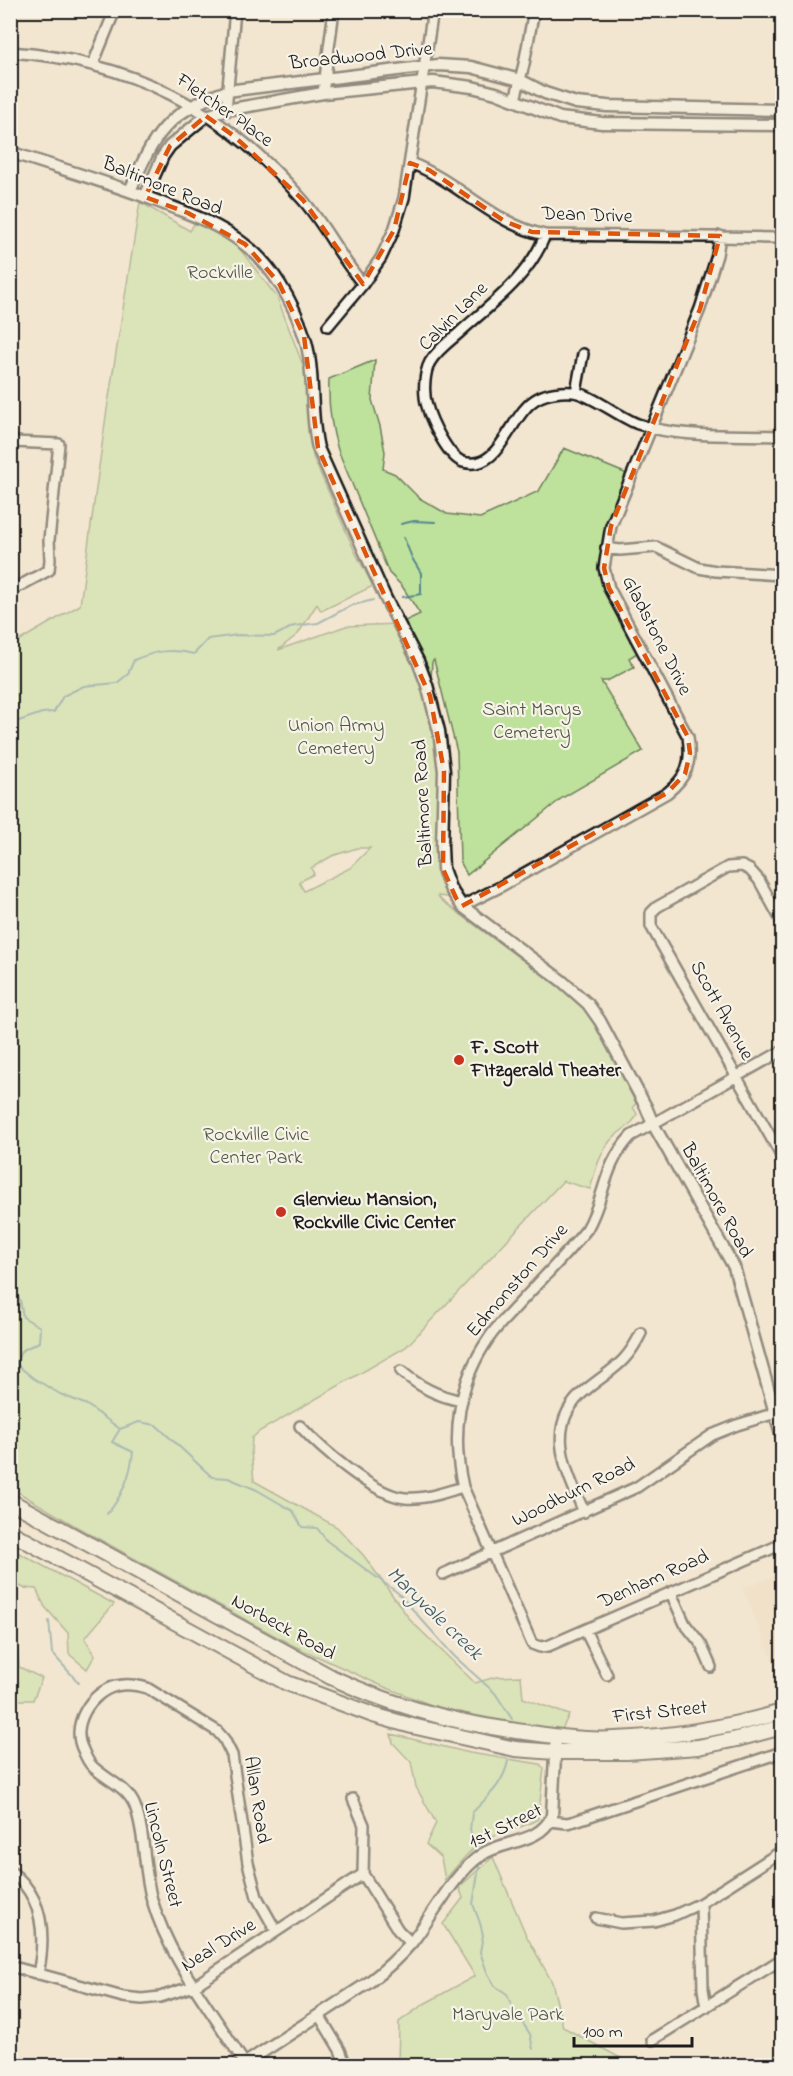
<svg xmlns="http://www.w3.org/2000/svg" width="793" height="2076" viewBox="0 0 793 2076" font-family="'Indie Flower',sans-serif">
	<rect width="100%" height="100%" fill="#f2e6d0"/>
	<filter id="ink" filterUnits="userSpaceOnUse"><feTurbulence type="fractalNoise" baseFrequency=".0167" numOctaves="2"/><feDisplacementMap in="SourceGraphic" scale="12" xChannelSelector="R" yChannelSelector="G"/><feConvolveMatrix kernelMatrix="1 2 1 2 8 2 1 2 1" color-interpolation-filters="sRGB"/></filter>
	<g filter="url(#ink)">
		<!-- built -->
		<path fill="#eedcbf" d="M782 1573V1683L743 1588Z"/>
		<!-- green -->
		<path fill="#bee19b" stroke="#6d7e5c" stroke-width="1.5" fill-rule="evenodd" d="M140 202 190 231 195 222 236 244 277 297 304 368 313 457 356 554 373 586 321 611 317 604 298 634 278 650 346 626 399 624 420 614 402 586 389 573 338 450C331 427 328 404 329 379L375 360 372 400 380 426 385 452 383 469 395 474 419 498 447 514 480 518 539 491 564 448 632 476 611 526 604 568 642 650 629 658 634 667 607 681H601L643 751 562 798 467 875 460 861 457 752 434 660 432 662 430 696 439 731 442 847 456 898 438 896 441 900 585 1006 636 1103 633 1107 637 1114C634 1125 618 1131 610 1141 599 1155 595 1172 590 1189L563 1181 406 1347 260 1431 252 1438 251 1452 254 1481 337 1527 364 1556 411 1621 475 1683 496 1677 521 1676 523 1698 569 1715 562 1729 481 1719 434 1706 382 1686 290 1644 77 1527 11 1488 10 646 80 605 106 416ZM357 848H370L350 868 304 891 299 882 314 874 311 868 332 856Z
			M10 1548 114 1604 85 1638 95 1655 87 1669 69 1654 68 1633 45 1607 36 1589 24 1588 15 1584 14 1562 11 1561Z
			M10 1638 17 1640 19 1667 42 1678 33 1700H11Z
			M391 1734 470 1753 540 1764 544 1769 543 1776 538 1819C520 1830 499 1831 485 1840 469 1850 457 1866 445 1880L441 1858 426 1844 436 1823 416 1787 411 1762 393 1743Z
			M493 1857 526 1935 552 1982 563 2027 624 2060 641 2065H398L399 2022 424 2004 475 1976 443 1924 463 1898 459 1887Z"/>
		<g fill="none" stroke-linecap="round" stroke-linejoin="round">
			<!-- stream -->
			<path stroke="#578690" stroke-width="2" d="M401 524 414 521 435 522
				M403 597 421 594V573L412 558 404 538
				M10 724 42 713 54 712 63 696 84 686 117 683 128 674 134 660C155 651 171 648 194 654L208 639 238 635 274 636 294 626 318 623 350 606 373 600
				M10 1286 20 1300 23 1317 40 1327 39 1342 21 1351 16 1364 33 1378 60 1394 87 1405 120 1429 139 1422 156 1425 212 1477 228 1478 257 1490 293 1511 302 1527 317 1528 327 1541 398 1593 454 1656 495 1693 512 1719
				M107 1514C122 1497 131 1474 133 1452L112 1442 120 1429
				M49 1621 52 1653 79 1683
				M477 1853 470 1830 472 1813C488 1796 503 1785 508 1761
				M478 1861 479 1867 473 1904 480 1923 483 1935 480 1952 487 1972 495 1986 507 1994 512 2007 530 2034 533 2049"/>
			<defs>
				<path id="minor" d="M10 52C130 60 223 109 302 199 326 226 340 258 363 284
					M93 64 115 10
					M323 93 334 10
					M515 100 524 64 534 10
					M226 110 235 10
					M410 163C459 181 492 224 545 235L782 238
					M545 235C530 276 491 304 459 333 450 341 437 350 430 362 424 373 423 394 427 406 431 421 448 457 463 462 501 473 510 412 538 398 547 393 562 391 573 392 589 393 621 418 638 424 682 439 736 434 782 436
					M328 326 363 284 381 258 394 230 404 198 433 10
					M576 392 583 354
					M780 436 782 424
					M10 437 13 442 59 444 49 540 50 560 49 570 10 591
					M606 548 620 550 656 547 699 568 716 571 782 575
					M462 906 498 888 667 793C687 777 692 763 688 737L609 588 604 568 611 526 700 309 717 255 720 236
					M782 922 759 880 750 870 742 866 728 867 657 907 651 913V926L782 1157
					M782 1051 631 1136C602 1167 606 1196 587 1229 565 1256 540 1281 516 1307 507 1317 496 1327 489 1338 458 1382 451 1436 463 1487L532 1644 540 1647 548 1646 782 1544
					M401 1371C420 1387 437 1396 462 1401
					M300 1426C321 1449 374 1495 405 1498 425 1500 445 1492 463 1487
					M584 1512C566 1470 542 1424 587 1389 613 1368 626 1364 641 1333
					M443 1574 637 1487 712 1435 737 1425 782 1411
					M671 1593 685 1624 701 1644 711 1667
					M585 1630 607 1675
					M353 1799 364 1825 363 1874 398 1930 411 1943
					M550 1821 567 1823 575 1821 782 1752
					M10 1871C44 1896 46 1936 38 1974
					M701 1903 703 1989 706 2007
					M596 1918 621 1923 654 1921 675 1915 701 1903 782 1851
					M10 1966 123 1997 142 1999 160 1997 194 1986 363 1874
					M319 2015 340 2050 346 2066
					M652 2040 782 1959
					M246 2066C213 2011 170 1962 152 1900 143 1869 146 1836 135 1806 127 1786 106 1780 92 1766 88 1762 85 1755 83 1750 70 1725 91 1692 116 1686 127 1683 137 1685 147 1688L217 1731 224 1739 232 1755 248 1863 257 1897 276 1931"/>
				<path id="tertiary" d="M10 152C58 168 107 182 154 200 185 212 218 223 244 244 272 264 293 302 304 335 316 371 309 411 318 448L386 599 418 661 427 685 439 731 444 771 442 847 443 869 450 888 462 906 562 981 588 1004 600 1021 646 1107 653 1124 734 1267 782 1438
					M130 191C154 134 167 112 227 91L438 65 471 67 520 80 545 93 576 103 607 106 782 110
					M145 197 163 156 170 146 206 116 226 110 323 93 433 82 472 87 496 93 560 118 602 123 782 125
					M241 2066 368 1983C384 1971 399 1957 412 1942 433 1915 453 1875 481 1855 503 1840 540 1844 552 1816L556 1736"/>
				<path id="primary" d="M10 1501 331 1677C388 1704 448 1721 510 1730 545 1735 580 1741 615 1739 671 1737 729 1727 782 1712
					M10 1532 287 1683 373 1715 412 1726 515 1749 555 1752H627L698 1747 737 1739 782 1727"/>
			</defs>
			<!-- minor casing -->
			<use href="#minor" stroke="#1c1c1c" stroke-width="14"/>
			<!-- tertiary casing -->
			<use href="#tertiary" stroke="#1c1c1c" stroke-width="15"/>
			<!-- primary casing -->
			<use href="#primary" stroke="#1c1c1c" stroke-width="18"/>
			<!-- minor -->
			<use href="#minor" stroke="#f7f3e8" stroke-width="9"/>
			<!-- tertiary -->
			<use href="#tertiary" stroke="#f7f3e8" stroke-width="10"/>
			<!-- primary -->
			<use href="#primary" stroke="#f7f3e8" stroke-width="14"/>
		</g>
	</g>
	<!-- marked area -->
	<path d="M0 0H793V2076H0ZM206 116 234 136 303 200 363 284 394 230 410 163 429 170 504 221 532 232 720 236 700 309 611 526 604 568 609 588 688 737 690 753 685 774 667 793 462 906 456 898 443 869 444 771 430 696 318 448 304 336 279 283 245 244 188 213 145 197 170 146Z" fill="#f2e6d0" fill-opacity=".55" fill-rule="evenodd"/>
	<path fill="none" stroke="#de560d" stroke-width="4.5" stroke-dasharray="12 8" stroke-linejoin="round" d="M206 116 234 136 303 200 363 284 394 230 410 163 429 170 504 221 532 232 720 236 700 309 611 526 604 568 609 588 688 737 690 753 685 774 667 793 462 906 456 898 443 869 444 771 430 696 318 448 304 336 279 283 245 244 188 213 145 197 170 146Z"/>
	<!-- markers -->
	<g fill="#c8321e" stroke="#f7f3e8" stroke-width="2">
		<circle cx="459" cy="1060" r="6"/>
		<circle cx="281" cy="1212" r="6"/>
	</g>
	<g text-anchor="middle" dominant-baseline="central" stroke-width="4.5" stroke-linejoin="round" paint-order="stroke">
		<!-- street labels -->
		<g font-size="20" fill="#1c1c1c" stroke="#f7f3e8">
			<text transform="translate(361 57) rotate(-6)">Broadwood Drive</text>
			<text transform="translate(224 111) rotate(35)">Fletcher Place</text>
			<text transform="translate(162 187) rotate(22)">Baltimore Road</text>
			<text transform="translate(587 216) rotate(2)">Dean Drive</text>
			<text transform="translate(454 317) rotate(-45)">Calvin Lane</text>
			<text transform="translate(656 636) rotate(63)">Gladstone Drive</text>
			<text transform="translate(424 803) rotate(-93)">Baltimore Road</text>
			<text transform="translate(721 1011) rotate(61)">Scott Avenue</text>
			<text transform="translate(716 1201) rotate(61)">Baltimore Road</text>
			<text transform="translate(518 1281) rotate(-49)">Edmonston Drive</text>
			<text transform="translate(574 1493) rotate(-26)">Woodburn Road</text>
			<text transform="translate(654 1580) rotate(-24)">Denham Road</text>
			<text transform="translate(283 1628) rotate(29)">Norbeck Road</text>
			<text transform="translate(660 1713) rotate(-6)">First Street</text>
			<text transform="translate(256 1800) rotate(81)">Allan Road</text>
			<text transform="translate(506 1827) rotate(-26)">1st Street</text>
			<text transform="translate(162 1855) rotate(76)">Lincoln Street</text>
			<text transform="translate(219 1946) rotate(-32)">Neal Drive</text>
		</g>
		<!-- park labels -->
		<g font-size="20" fill="#4d5742" stroke="#f7f3e8">
			<text x="220" y="273">Rockville</text>
			<text x="532" y="710">Saint Marys<tspan x="532" dy="23">Cemetery</tspan></text>
			<text x="336" y="726">Union Army<tspan x="336" dy="23">Cemetery</tspan></text>
			<text x="256" y="1135">Rockville Civic<tspan x="256" dy="23">Center Park</tspan></text>
			<text x="508" y="2015">Maryvale Park</text>
		</g>
		<!-- poi labels -->
		<g font-size="20" font-weight="bold" fill="#1c1c1c" stroke="#f7f3e8" text-anchor="start">
			<text x="471" y="1048">F. Scott<tspan x="471" dy="23">FItzgerald Theater</tspan></text>
			<text x="293" y="1200">Glenview Mansion,<tspan x="293" dy="23">Rockville Civic Center</tspan></text>
		</g>
		<!-- water labels -->
		<g font-size="21" font-style="italic" fill="#3f5a60" stroke="#f7f3e8">
			<text transform="translate(434 1614) rotate(44)">Maryvale creek</text>
		</g>
	</g>
	<!-- margin -->
	<rect width="793" height="2076" fill="none" stroke="#f7f3e8" stroke-width="36"/>
	<rect x="18" y="18" width="757" height="2040" fill="none" stroke="#1c1c1c" stroke-width="2" filter="url(#ink)"/>
	<!-- scale -->
	<path d="M574 2037v9h118v-9" fill="none" stroke="#1c1c1c" stroke-width="3"/>
	<text x="583" y="2037" font-size="18" fill="#1c1c1c" stroke="#f7f3e8" stroke-width="4.5" paint-order="stroke">100 m</text>
</svg>
